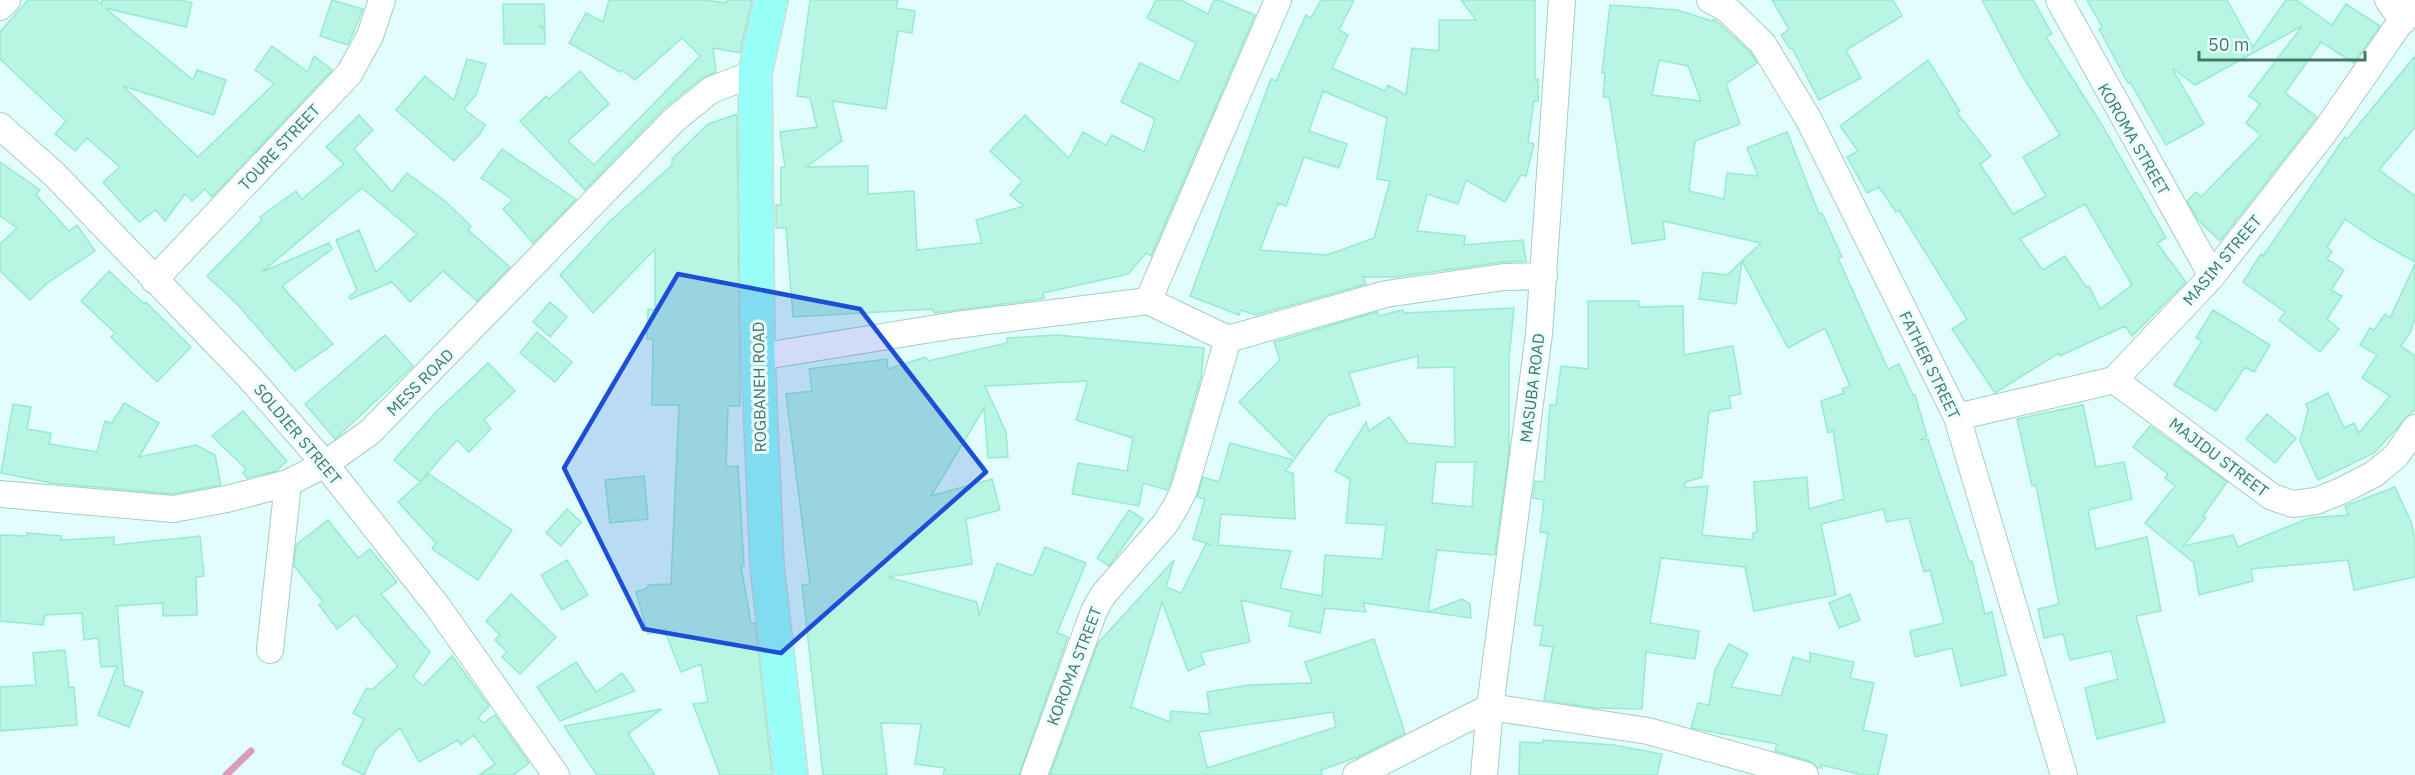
<svg xmlns="http://www.w3.org/2000/svg" width="2415" height="775" viewBox="0 0 2415 775" font-family="'IBM Plex Sans',sans-serif">
	<rect width="100%" height="100%" fill="#e2fefc"/>
	<g fill="none" stroke-linecap="round" stroke-linejoin="round">
		<!-- stream -->
		<path stroke="#dc9abe" stroke-width="7" d="M226 775 251 751"/>
	</g>
	<!-- building -->
	<path fill="#b8f6e3" stroke="#96ead0" stroke-width="1.5" fill-rule="evenodd" d="M28 0H96L102 5V0H181L192 3 186 27 105 8 193 80 197 70 226 80 214 115 123 86 198 157 274 84 255 70 272 46 308 72 314 56 332 70 212 197 205 189 192 201 185 194 165 221 156 210 139 222 103 182 120 167 87 138 75 151 55 134 66 121 0 59V32Z
		M332 0 363 9 348 45 320 36Z
		M609 0H702L727 3V0H752L740 53 713 48 716 72 702 78 664 108 585 190 520 121 546 96 549 99 580 71 609 104 568 141 594 165 700 56 682 38 635 80 622 70 620 72 569 43 586 13 603 22Z
		M810 0H898L896 8 915 11 912 33 898 31 886 109 832 101 842 141 806 167 868 166V194L914 191 917 250 982 243 976 220 1024 206 1010 195 1022 181 990 151 1025 115 1069 158 1083 132 1106 145 1112 135 1144 152 1155 119 1121 102 1140 63 1179 82 1196 43 1147 18 1156 0H1181L1208 14 1214 0H1219L1255 15 1151 256 1146 253 1128 274 1043 293 1044 298 1034 300 934 313 932 309 793 317 786 228H776V205H781V167H785L780 132 817 127 810 98 797 96Z
		M1321 0H1354L1339 30 1348 35 1332 68 1385 91 1388 85 1406 95 1412 48 1439 51V20H1476L1461 0H1535V80L1538 79V101H1534L1528 142 1534 144 1526 176 1521 175 1505 202 1466 180 1458 204 1427 194 1417 231 1465 236 1464 245 1523 240 1526 261 1502 262 1396 277H1363L1366 284 1256 315 1241 310 1239 315 1190 296 1271 79 1276 81 1306 15 1311 18ZM1323 91 1387 118 1377 179 1390 181 1374 238 1327 255 1260 250 1278 203 1286 206 1304 157 1339 168 1347 144 1309 131Z
		M1772 0H1893L1902 16 1846 50 1861 78 1819 100 1792 48 1790 49 1781 35 1789 29Z
		M1982 0H2033L2052 34 2046 37 2102 125 2166 238 2157 243 2186 282 2132 336 2125 326 2060 356 2059 353 1995 393 1952 329 1967 319 1899 210 1896 212 1879 187 1867 193 1847 157 1858 151 1840 126 1928 60 1960 111 1957 113 1991 156 1980 164 2013 214 2046 196 2023 157 2060 135 2023 77ZM2085 204 2132 285 2100 309 2089 286 2086 287 2065 256 2043 270 2020 239Z
		M2087 0H2227L2253 47 2286 0H2296L2332 25 2346 4 2380 26 2354 63 2321 42 2285 93 2317 117 2220 241 2198 220 2187 201 2196 192 2201 197 2261 135 2246 123 2260 104 2249 96 2302 26 2195 85 2172 68 2204 124 2166 145 2130 82 2128 83 2099 29 2102 27Z
		M503 4H544L545 28 539 25 545 31V44H504Z
		M1610 5 1677 10 1712 21 1714 19 1751 53 1757 63 1726 84 1740 124 1695 141 1689 191 1724 199 1727 173 1758 176 1747 148 1787 132 1819 214 1822 213 1842 257 1838 258 1888 369 1899 364 1913 395H1915L1927 436 1920 440 1928 439 1969 561H1972L1985 614 1992 612 2006 675 1961 686 1952 648 1915 657 1910 631 1944 623 1930 570 1924 572 1909 518 1886 522 1884 509 1821 524 1836 595 1754 611 1745 567 1661 558 1650 623 1699 631 1695 659 1646 652 1642 709 1595 708 1544 700 1553 647 1540 645 1543 626 1534 625 1548 533 1540 532 1544 500 1533 498 1535 481 1544 482 1550 405H1556L1561 366 1588 369V301H1639V307L1683 306 1684 355 1733 346 1741 394 1729 396 1731 408 1709 412 1702 477 1684 483 1686 488 1708 486 1702 535 1753 540V533L1757 532 1754 482 1807 477 1809 509 1844 499 1833 431 1828 433 1821 401 1844 393 1842 389 1850 386 1825 328 1788 348 1742 261 1736 304 1699 299 1703 272 1727 275 1761 243 1663 221 1665 239 1632 244 1609 97H1603L1605 73H1602ZM1659 60 1688 66 1701 101 1652 95Z
		M2415 56V127L2379 170 2415 196V262L2376 240 2345 219 2327 247 2332 251 2327 259 2344 270 2331 290 2342 296 2327 319 2339 329 2320 352 2279 320 2285 312 2243 282 2261 254 2263 256 2345 137 2347 139Z
		M467 59 486 64 476 95 464 109 485 125 480 134 454 161 396 110 425 76 454 100Z
		M737 114 740 406H728L726 467 738 466 744 566H741L751 624 755 623 772 775H720L693 704 708 702 701 664 681 672 664 629 648 634 636 592 648 588V585L671 584 679 405H652L653 339H647L648 309 655 310V249L593 313 560 275 609 222 672 165V159L708 124Z
		M359 115 373 130 354 149 392 192 407 173 445 201 471 226 468 230 510 267 477 301 443 271 410 302 392 282 351 299 349 297 357 290 336 240 359 230 376 272 417 234 362 188 262 272 329 243 332 249 282 286 333 344 295 371 237 304 207 276 262 220 260 217 296 191 302 199 344 164 326 147Z
		M502 149 576 199 533 243 503 209 513 200 481 178Z
		M0 162 40 190 36 195 69 231 77 225 95 251 46 284 30 300 0 271V244L17 228 0 216Z
		M2415 264V317L2411 331 2401 346 2415 356V409L2374 453 2318 480 2300 441 2308 410 2306 404 2328 393 2344 428 2354 423 2359 433 2390 396 2362 378 2377 355 2360 345 2370 328 2374 330 2385 314 2390 318Z
		M109 271 144 304 146 302 191 347 157 382 111 337 115 333 81 301Z
		M550 302 567 317 550 337 533 322Z
		M1514 308 1509 358V451L1495 555 1437 550 1428 612 1462 599 1470 604 1471 618 1363 603 1366 612 1325 608 1320 633 1289 626 1292 612 1241 600 1250 642 1200 653 1205 664 1188 671 1162 602 1131 707 1170 722 1171 711 1210 714 1207 692 1249 685 1312 683 1305 662 1374 639 1405 733 1358 757 1321 770 1322 775H1050L1098 643 1174 560 1166 587 1181 593 1206 544 1212 545 1193 539 1205 499 1197 497 1203 477 1219 482 1230 443 1294 460 1285 471 1293 473 1295 519 1221 514 1218 545 1291 551 1280 588 1322 596 1325 555 1382 559 1386 525 1346 523 1350 479 1335 471 1366 422 1369 431 1389 417 1408 443 1455 447 1454 367 1418 368V356L1349 373 1360 405 1327 416 1295 458 1239 402 1280 360 1274 342 1377 312 1379 316 1403 310 1404 313ZM1436 462H1475L1472 507 1432 503ZM1333 712 1336 727 1207 768 1199 732Z
		M2213 310 2270 345 2254 372 2245 367 2216 411 2174 385 2202 341 2196 338Z
		M537 332 572 362 555 382 520 353Z
		M385 335 413 366 335 439 305 404Z
		M1056 335 1204 348 1201 377 1170 484 1167 490 1143 483 1139 506 1072 494 1078 463 1127 471 1133 438 1076 420 1088 381 985 386 1006 432 1008 457 988 458 984 408 931 496 992 479 1000 510 966 519 972 564 888 577 977 602 979 616 997 563 1033 576 1045 547 1086 563 1057 633 1068 637 1019 775H943L945 768 915 764 921 724 881 723 887 775H823L802 585 810 584 786 394 812 391 809 369 887 359 888 369 926 357 928 361 1007 343V338Z
		M488 363 515 391 484 420 491 429 469 452 457 440 420 482 394 460 437 411Z
		M124 403 159 423 139 457 196 445 215 455 221 485 172 494 51 483 1 473 13 404 31 407 27 429 51 433 49 444 97 452 105 421 112 423Z
		M2083 405 2096 467 2124 462 2132 499 2088 510 2096 549 2147 537 2161 611 2136 616 2165 722 2097 739 2085 688 2118 679 2111 651 2070 660 2063 634 2044 638 2038 609 2059 604 2036 485 2032 486 2017 419Z
		M243 411 287 461 276 471 247 478 243 473 246 469 212 436Z
		M2267 414 2296 438 2275 463 2246 439Z
		M2150 426 2227 482 2203 516 2206 518 2183 546 2233 535 2238 547 2309 518 2348 515 2345 506 2395 487 2411 522 2415 539V577L2354 590 2348 560 2251 569 2253 581 2199 595 2194 563 2145 523 2175 486 2165 478 2168 474 2133 447Z
		M429 474 512 530 478 580 432 549 436 543 398 502Z
		M644 476 648 519 610 523 605 480Z
		M567 509 581 522 561 546 546 533Z
		M1129 510 1143 519 1109 566 1097 558Z
		M328 520 358 558 370 549 397 582 381 594 430 652 413 677 423 686 452 656 489 706 478 718 483 723 495 715 529 763 513 775H479L495 764 474 735 461 745 458 740 419 762 400 728 376 749 364 775 342 764 364 719 353 713 367 688 372 690 398 666 355 615 337 629 319 605 323 602 294 566 296 545Z
		M27 533 61 536V540L114 537V545L200 536 204 576 196 577 197 615 163 616V603L117 606 124 685 143 692 129 727 98 715 117 666 101 667 98 638 84 640 82 613 45 615 43 625 0 621V535L27 536Z
		M567 560 588 595 562 610 541 575Z
		M511 594 556 637 520 674 502 657 507 652 495 640 500 635 486 621Z
		M1850 594 1860 620 1839 628 1829 603Z
		M1729 644 1748 654 1731 687 1781 696 1793 657 1810 662V653L1854 662 1850 678 1874 683 1863 730 1887 735 1878 775H1863L1821 765V768H1818L1809 761 1775 751 1777 744 1691 728 1698 703 1709 705 1715 670Z
		M65 650 69 688 74 687 77 725 0 731V687L36 685 33 653Z
		M576 662 596 692 622 673 635 691 560 721 537 687Z
		M662 709 628 734 655 775H597L564 726Z
		M1543 740 1614 745 1662 754 1657 775H1519L1520 742 1543 743Z"/>
	<g fill="none" stroke-linecap="round" stroke-linejoin="round">
		<defs>
			<path id="minor" d="M1710 0 1727 9 1763 44 1809 120 1957 417 2064 775
				M2059 0 2212 276
				M2388 0 2403 21
				M0 7 7 0
				M0 126 54 174 249 377 325 464 438 607 556 775
				M154 280 349 74 370 36 382 0
				M1148 301 1278 0
				M758 357 956 325 1148 301 1228 339 1386 294 1504 277 1544 276
				M2114 380 2272 497 2293 504 2316 501 2341 491 2374 474 2396 456 2415 428
				M1957 417 2114 380 2212 276 2326 130 2415 1
				M0 494 173 509 227 499 288 483 325 464 370 432 674 120 711 90 755 73
				M270 650 288 483
				M1034 775 1094 611 1103 595 1165 524 1176 506 1184 490 1228 339
				M1356 775 1490 707 1648 731 1805 775
				M1484 775 1490 707 1539 334 1562 0"/>
			<path id="major" d="M771 0 755 73 758 357 767 566 791 775"/>
		</defs>
		<!-- minor casing -->
		<use href="#minor" stroke="#a5cec3" stroke-width="28"/>
		<!-- major casing -->
		<use href="#major" stroke="#cfdcd7" stroke-width="36"/>
		<!-- minor -->
		<use href="#minor" stroke="#fff" stroke-width="26"/>
		<!-- major -->
		<use href="#major" stroke="#98fff8" stroke-width="33"/>
	</g>
	<!-- marked area -->
	<path fill="#1d4ed8" fill-opacity="0.2" stroke="#1d4ed8" stroke-width="4.5" stroke-linejoin="round" d="M678 274 860 309 986 472 781 653 644 629 564 468Z"/>
	<g text-anchor="middle" dominant-baseline="central" stroke-width="6" stroke-linejoin="round" paint-order="stroke">
		<!-- street labels -->
		<g font-size="16" fill="#467867" stroke="#eafffd">
			<text transform="translate(2134 139) rotate(60)">KOROMA STREET</text>
			<text transform="translate(279 147) rotate(-47)">TOURE STREET</text>
			<text transform="translate(2222 260) rotate(-50)">MASIM STREET</text>
			<text transform="translate(1930 365) rotate(64)">FATHER STREET</text>
			<text transform="translate(420 382) rotate(-45)">MESS ROAD</text>
			<text transform="translate(759 387) rotate(-91)">ROGBANEH ROAD</text>
			<text transform="translate(1532 388) rotate(-83)">MASUBA ROAD</text>
			<text transform="translate(298 434) rotate(50)">SOLDIER STREET</text>
			<text transform="translate(2219 457) rotate(37)">MAJIDU STREET</text>
			<text transform="translate(1074 666) rotate(-69)">KOROMA STREET</text>
		</g>
	</g>
	<!-- scale -->
	<path d="M2199 51v9h166v-9" fill="none" stroke="#467867" stroke-width="3"/>
	<text x="2208" y="51" font-size="18" fill="#467867" stroke="#eafffd" stroke-width="4.5" paint-order="stroke">50 m</text>
</svg>
